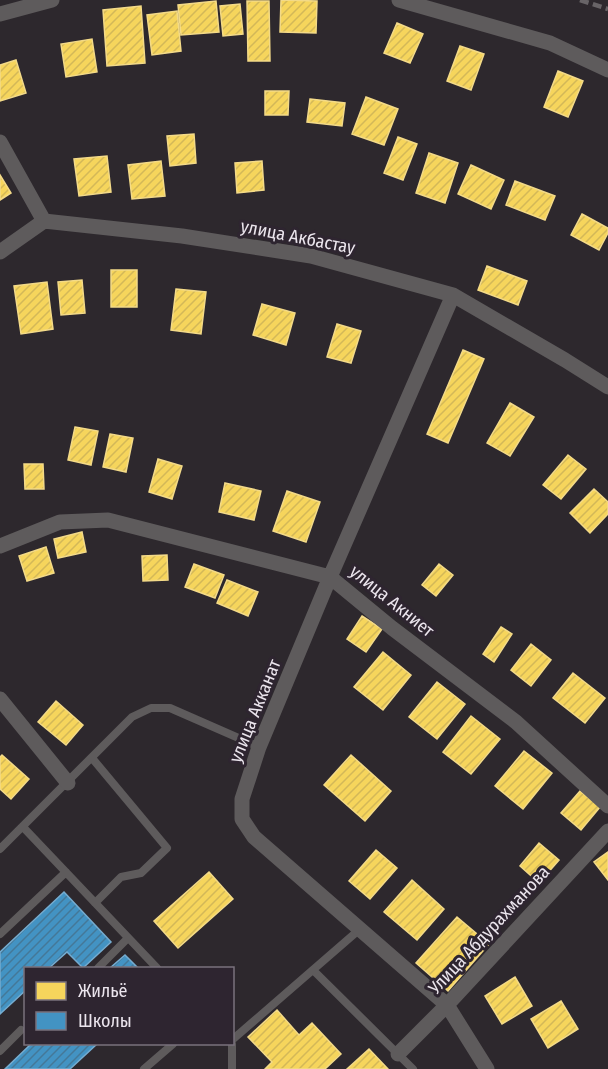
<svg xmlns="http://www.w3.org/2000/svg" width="608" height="1069" viewBox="0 0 608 1069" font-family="'Fira Sans Condensed',sans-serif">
	<defs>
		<pattern id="homes-hatch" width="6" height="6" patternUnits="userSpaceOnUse" patternTransform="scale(1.5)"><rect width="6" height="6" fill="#f6d55c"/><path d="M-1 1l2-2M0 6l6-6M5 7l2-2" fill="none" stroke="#d3b858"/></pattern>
		<pattern id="schools-hatch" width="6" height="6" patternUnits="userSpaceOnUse" patternTransform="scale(1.5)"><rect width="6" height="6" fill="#4393c3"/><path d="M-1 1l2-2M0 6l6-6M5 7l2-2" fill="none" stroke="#447898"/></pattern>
	</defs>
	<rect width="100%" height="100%" fill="#2d282d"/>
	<!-- homes -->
	<path fill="url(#homes-hatch)" stroke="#f3da88" stroke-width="1.5" d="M281 0 317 1 316 33 280 32Z
		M216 1 219 32 181 35 178 5Z
		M247 1H269L270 61H248Z
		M240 4 243 34 223 36 220 6Z
		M141 6 145 63 107 66 103 10Z
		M177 11 181 51 152 55 147 15Z
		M397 23 423 34 410 63 384 53Z
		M92 39 97 72 66 77 61 44Z
		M460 46 484 54 471 90 447 81Z
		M16 60 26 93 0 101V65Z
		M558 71 583 81 568 117 544 107Z
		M265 91H289L288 115H265Z
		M366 97 398 109 384 145 352 134Z
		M310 99 345 103 342 126 307 122Z
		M194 134 196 163 170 166 167 136Z
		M398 137 417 144 403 180 384 173Z
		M429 153 458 163 445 203 416 193Z
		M107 156 111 192 79 196 74 159Z
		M161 161 165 196 132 199 128 165Z
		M262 161 264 190 237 193 235 163Z
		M471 165 504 180 491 209 458 194Z
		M0 175 11 193 0 200Z
		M515 181 555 196 545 220 506 205Z
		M582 214 608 228V233L599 250 571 235Z
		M487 266 527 281 518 305 478 290Z
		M111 270H137V307H111Z
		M82 280 85 313 61 315 58 282Z
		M47 282 53 329 21 334 14 286Z
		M176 289 206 292 201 334 171 330Z
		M262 304 295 313 286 345 253 335Z
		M337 324 361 331 351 363 327 357Z
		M463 350 484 359 448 443 427 434Z
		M510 403 534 417 510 456 487 443Z
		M75 427 98 431 91 465 68 460Z
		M110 434 133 438 126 472 103 467Z
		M568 455 586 469 561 499 543 485Z
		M158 459 182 466 172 499 149 492Z
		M24 464H43L44 489H25Z
		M225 483 261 491 254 520 219 512Z
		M594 489 608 502V514L590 533 570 513Z
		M287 491 320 502 306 542 273 531Z
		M82 532 86 552 58 558 54 539Z
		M46 547 54 573 27 581 19 556Z
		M167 555 168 580 143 581 142 556Z
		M194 564 224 575 215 598 185 587Z
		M439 564 453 575 436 596 422 585Z
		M227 580 258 592 248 616 217 603Z
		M362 616 382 629 366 652 347 639Z
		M501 627 512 634 494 662 483 654Z
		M531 644 551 660 531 686 511 670Z
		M383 652 411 675 383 710 354 687Z
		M573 673 605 698 585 723 553 698Z
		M437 682 465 704 437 739 409 717Z
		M56 701 83 725 66 745 38 722Z
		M471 716 500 739 471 774 443 752Z
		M524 751 552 773 523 809 495 786Z
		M2 755 29 779 11 799 0 789V757Z
		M351 755 391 791 365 821 324 785Z
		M580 791 600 807 581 830 561 813Z
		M539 843 559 860 539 883 520 866Z
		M376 850 397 868 370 899 349 881Z
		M608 852V880L594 862Z
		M209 872 233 899 178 948 154 921Z
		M412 880 444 909 417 940 384 912Z
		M457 917 489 944 448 991 416 963Z
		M515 977 532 1006 502 1024 485 996Z
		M561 1001 578 1029 548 1048 531 1019Z
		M277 1010 299 1035 312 1023 341 1054 325 1069H265L272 1062 248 1037Z
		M369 1049 388 1069H347Z"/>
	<!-- schools -->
	<path fill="url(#schools-hatch)" stroke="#75acd0" stroke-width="1.5" d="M64 892 111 942 83 968 67 952 49 968H26V990L0 1014V952Z
		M125 955 138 968H110Z
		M31 1044H97L70 1069H5Z"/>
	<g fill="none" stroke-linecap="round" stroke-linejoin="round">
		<!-- service -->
		<path stroke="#5e5b5c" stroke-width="8" d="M92 758 167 848 141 873 121 877 95 903
			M23 827 157 968
			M0 849 132 717 151 708H170L259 747
			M0 934 66 872
			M98 968 128 938
			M313 970 413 1069
			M232 1040 360 929
			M0 1051 21 1030
			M144 1069 173 1044
			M232 1069V1044"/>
		<!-- minor -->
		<path stroke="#5e5b5c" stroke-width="15" d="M399 0 550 43 608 70
			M0 14 52 0
			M0 142 44 221 182 236 311 256 453 295 565 360 608 387
			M0 252 44 221
			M453 295 330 577 259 747 242 799V819L254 837 447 1005 487 1069
			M0 546 60 522 108 520 330 577 392 628 516 722 608 806
			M0 699 68 783
			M398 1054 447 1005 608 831"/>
		<!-- rail -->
		<path stroke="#686467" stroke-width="4.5" stroke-dasharray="9 4.5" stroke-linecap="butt" d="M580 0 608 9"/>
	</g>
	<g text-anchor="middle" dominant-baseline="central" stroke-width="6" stroke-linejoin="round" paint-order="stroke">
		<!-- street labels -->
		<g font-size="18" fill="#ebe5ed" stroke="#2e2530">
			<text transform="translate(298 237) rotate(11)">улица Акбастау</text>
			<text transform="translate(392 601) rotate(39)">улица Акниет</text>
			<text transform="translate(255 711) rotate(-68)">улица Акканат</text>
			<text transform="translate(489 930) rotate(-47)">Улица Абдурахманова</text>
		</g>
	</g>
	<!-- legend -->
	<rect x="24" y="967" width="210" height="78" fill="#2e2530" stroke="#7a727c" stroke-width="1.5"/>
	<rect x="36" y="982" width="30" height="18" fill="#f6d55c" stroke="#7a727c" stroke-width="1.5"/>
	<text x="78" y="997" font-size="18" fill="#ebe5ed">Жильё</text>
	<rect x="36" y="1012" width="30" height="18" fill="#4393c3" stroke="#7a727c" stroke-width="1.5"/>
	<text x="78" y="1027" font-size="18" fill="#ebe5ed">Школы</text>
</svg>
